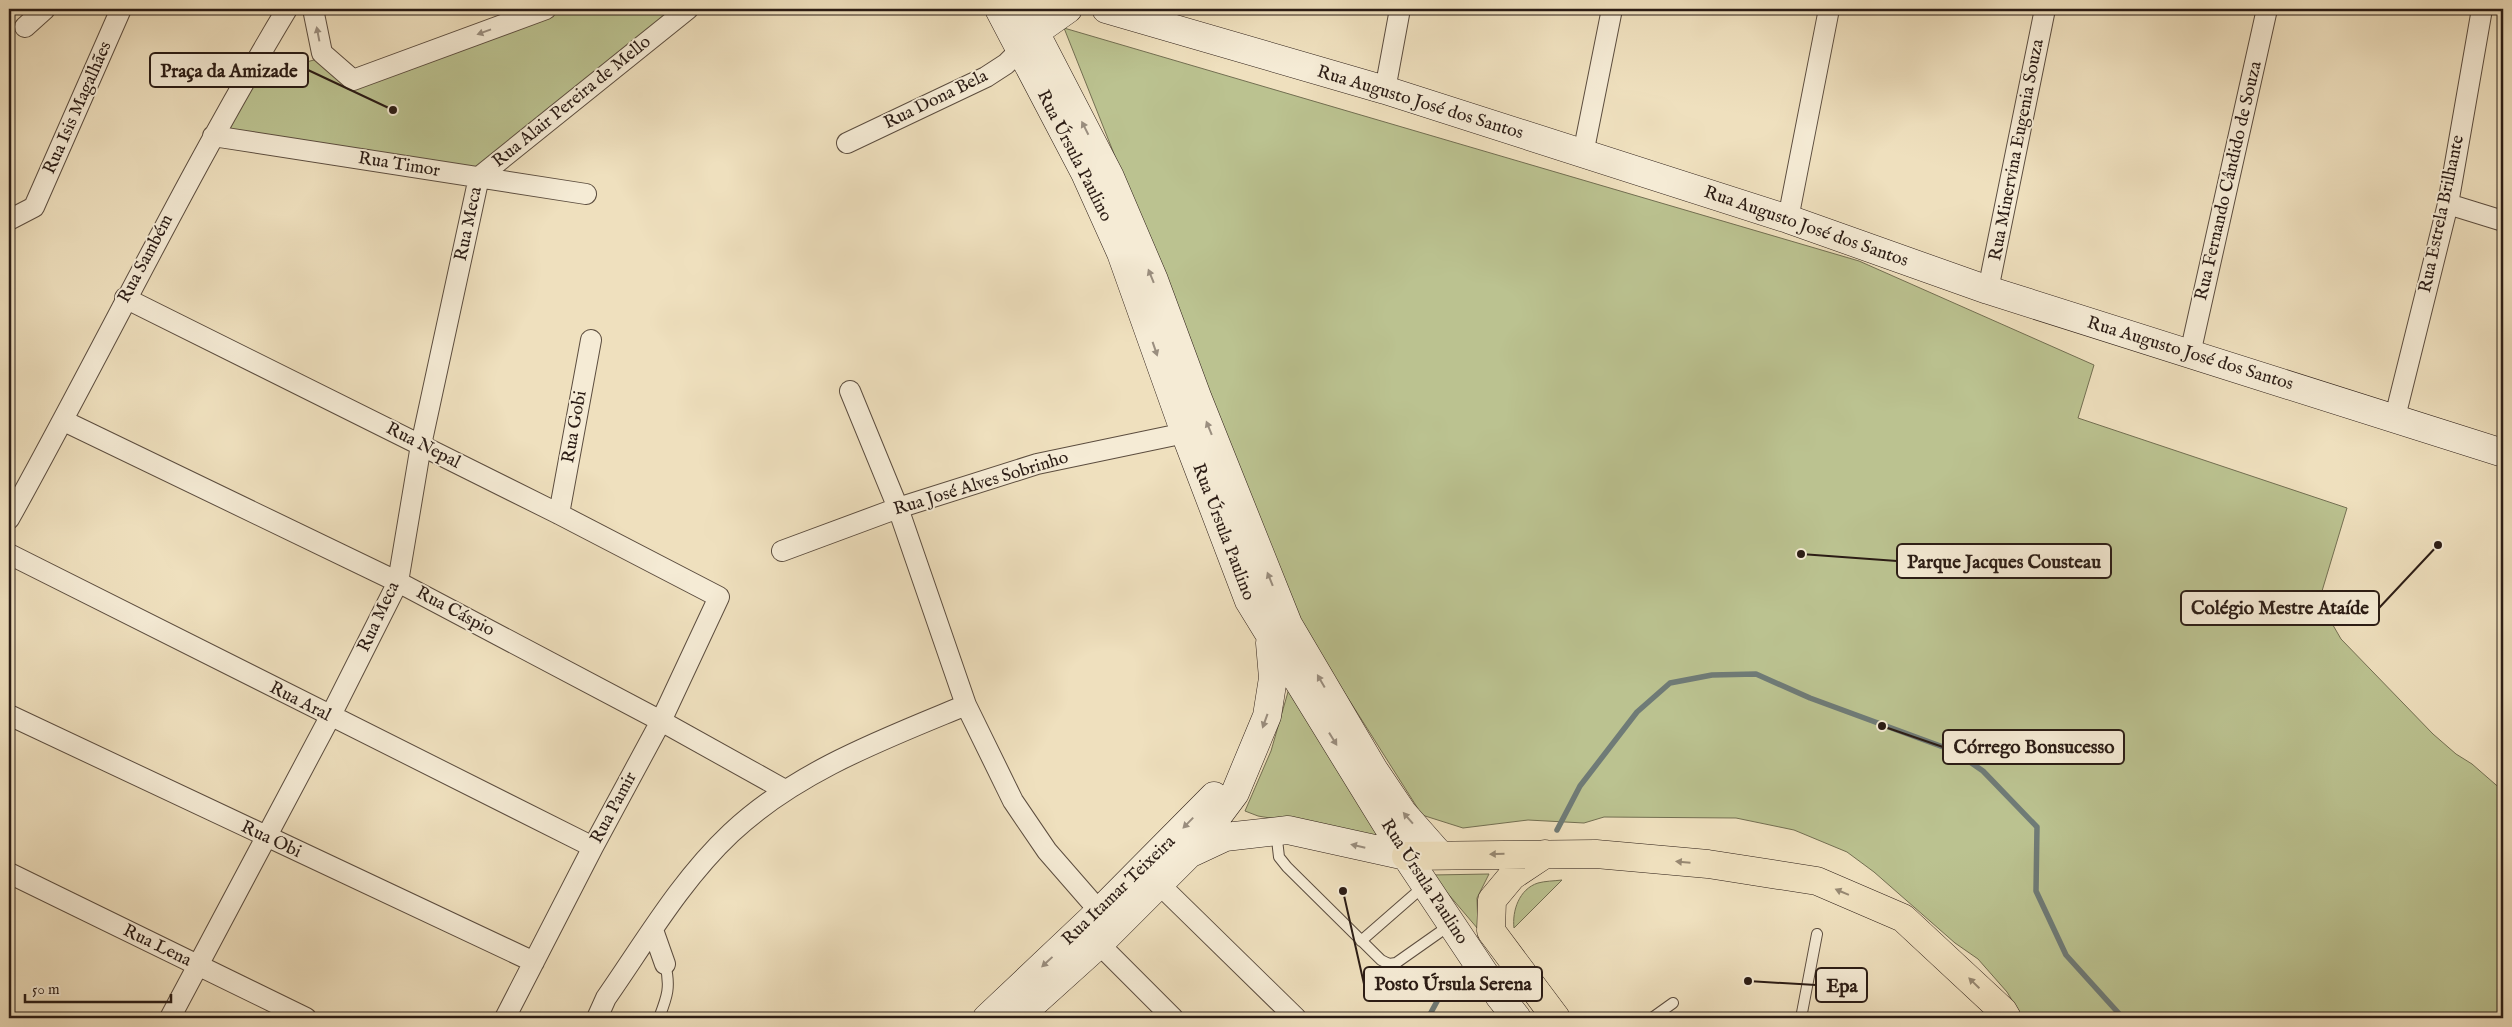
<svg xmlns="http://www.w3.org/2000/svg" width="2512" height="1027" viewBox="0 0 2512 1027" font-family="'IM FELL English',serif">
	<rect width="100%" height="100%" fill="#efe0be"/>
	<filter id="stains"><feTurbulence type="fractalNoise" baseFrequency=".004" numOctaves="4"/><feColorMatrix values="0 0 0 0 .2 0 0 0 0 .09 0 0 0 0 .02 0 0 0 .5 -.17"/></filter>
	<radialGradient id="worn" r=".72"><stop offset=".6" stop-color="#630" stop-opacity="0"/><stop offset="1" stop-color="#630" stop-opacity=".3"/></radialGradient>
	<!-- green -->
	<path fill="#bbc290" stroke="#736f52" d="M564 9H679L470 172 224 134 255 75 318 59 352 87Z
		M1064 28 1859 261 2094 365 2078 418 2347 508 2319 601 2341 639 2433 734 2456 754 2472 764 2503 791V1018H2023L2007 992 1978 959 1955 943 1874 872 1847 852 1794 830 1736 818 1604 817 1584 823 1528 820 1463 828 1422 815 1301 624Z
		M1290 685 1383 837 1258 816 1245 811 1271 751Z
		M1489 874 1477 898 1478 929 1432 875Z
		M1562 880 1514 928C1512 911 1519 889 1538 883 1545 881 1554 881 1562 880Z"/>
	<g fill="none" stroke-linecap="round" stroke-linejoin="round">
		<!-- stream -->
		<path stroke="#6f7b77" stroke-width="5.5" d="M1557 830 1580 786 1637 712 1670 683 1712 675 1756 674 1810 698 1954 751 1983 771 2037 827 2036 891 2066 955 2123 1018
			M1428 1018 1454 970"/>
		<defs>
			<path id="lane" d="M1276 831 1279 857 1287 867 1381 960 1389 964 1396 963 1450 925
				M1361 941 1424 886
				M659 1018C667 997 671 987 665 964
				M1652 1018 1673 1003
				M1801 1018 1817 934"/>
			<path id="street" d="M313 9 322 53 353 80 546 9
				M25 27 45 9
				M1385 90 1400 9
				M213 136 586 194
				M847 143 986 77 1006 64 1020 50
				M1583 154 1612 9
				M2448 204 2503 221
				M1788 219 1829 9
				M9 220 34 207 121 9
				M1988 290 2045 9
				M125 298 559 514 719 597 661 721 593 847 505 1018
				M2190 354 2267 9
				M850 391 898 508 966 705 1013 801 1047 851 1108 921
				M2395 417 2448 204 2482 9
				M64 421 398 582 661 721 785 790
				M559 514 591 340
				M9 519C103 350 187 175 287 9
				M782 551 898 508 1037 464 1185 433
				M9 554 593 847
				M9 715 534 962
				M9 873 306 1018
				M1159 884 1296 1018
				M653 930 665 964
				M1099 944 1173 1018
				M170 1018 330 717 398 582 421 445 479 177 688 9
				M597 1018 606 998C645 942 681 880 731 833 797 771 884 739 966 705"/>
			<path id="secondary" d="M999 9 1085 173 1121 253 1185 433 1249 601 1406 856 1500 997 1517 1018
				M1023 9 1110 177 1154 280 1198 399 1288 624 1374 770 1403 813 1440 855
				M1106 9 1385 90 1788 219 1988 290 2503 453
				M1024 45 1037 31 1068 9
				M1193 852 1225 837 1288 830 1406 856
				M987 1018 1099 912 1214 796
				M1017 1018 1099 944 1191 852 1235 793 1267 716 1273 678 1270 643"/>
			<path id="primary" d="M1545 854 1512 876 1492 900 1491 931 1556 1018
				M1406 856 1596 854 1708 864 1817 881 1903 918 2003 1011 2007 1018"/>
		</defs>
		<!-- lane casing -->
		<use href="#lane" stroke="#5c4d3f" stroke-width="12"/>
		<!-- street casing -->
		<use href="#street" stroke="#5c4d3f" stroke-width="22"/>
		<!-- secondary casing -->
		<use href="#secondary" stroke="#2b1c15" stroke-width="29"/>
		<!-- primary casing -->
		<use href="#primary" stroke="#2b1c15" stroke-width="29"/>
		<!-- lane -->
		<use href="#lane" stroke="#f5ebd5" stroke-width="10"/>
		<!-- street -->
		<use href="#street" stroke="#f5ebd5" stroke-width="20"/>
		<!-- secondary -->
		<use href="#secondary" stroke="#f5ebd5" stroke-width="28"/>
		<!-- primary -->
		<use href="#primary" stroke="#efe0be" stroke-width="28"/>
	</g>
	<!-- one-way arrows -->
	<defs><path id="oneway-solid" d="M-6-.8H1V-3.2L6.5 0L1 3.2V.8H-6Z" transform="scale(1.25)"/></defs>
	<g fill="#9a8e7f">
		<use href="#oneway-solid" transform="translate(484 32) rotate(160)"/>
		<use href="#oneway-solid" transform="translate(318 34) rotate(-101)"/>
		<use href="#oneway-solid" transform="translate(1085 128) rotate(-117)"/>
		<use href="#oneway-solid" transform="translate(1151 276) rotate(-112)"/>
		<use href="#oneway-solid" transform="translate(1155 349) rotate(71)"/>
		<use href="#oneway-solid" transform="translate(1209 428) rotate(-112)"/>
		<use href="#oneway-solid" transform="translate(1270 579) rotate(-112)"/>
		<use href="#oneway-solid" transform="translate(1321 681) rotate(-120)"/>
		<use href="#oneway-solid" transform="translate(1265 721) rotate(110)"/>
		<use href="#oneway-solid" transform="translate(1333 739) rotate(58)"/>
		<use href="#oneway-solid" transform="translate(1408 818) rotate(-131)"/>
		<use href="#oneway-solid" transform="translate(1188 823) rotate(134)"/>
		<use href="#oneway-solid" transform="translate(1358 846) rotate(-167)"/>
		<use href="#oneway-solid" transform="translate(1047 962) rotate(137)"/>
	</g>
	<g fill="#978872">
		<use href="#oneway-solid" transform="translate(1497 854) rotate(179)"/>
		<use href="#oneway-solid" transform="translate(1683 862) rotate(-175)"/>
		<use href="#oneway-solid" transform="translate(1842 892) rotate(-157)"/>
		<use href="#oneway-solid" transform="translate(1974 983) rotate(-136)"/>
	</g>
	<g text-anchor="middle" dominant-baseline="central" stroke-width="4" stroke-linejoin="round" paint-order="stroke">
		<!-- street labels -->
		<g font-size="18" fill="#2b1c15" stroke="#f5ebd5">
			<text transform="translate(936 100) rotate(-26)">Rua Dona Bela</text>
			<text transform="translate(572 102) rotate(-39)">Rua Alair Pereira de Mello</text>
			<text transform="translate(1420 103) rotate(17)">Rua Augusto José dos Santos</text>
			<text transform="translate(78 108) rotate(-66)">Rua Isis Magalhães</text>
			<text transform="translate(2017 150) rotate(-79)">Rua Minervina Eugenia Souza</text>
			<text transform="translate(1074 156) rotate(63)">Rua Úrsula Paulino</text>
			<text transform="translate(399 165) rotate(9)">Rua Timor</text>
			<text transform="translate(2229 181) rotate(-77)">Rua Fernando Cândido de Souza</text>
			<text transform="translate(2442 214) rotate(-78)">Rua Estrela Brilhante</text>
			<text transform="translate(469 224) rotate(-78)">Rua Meca</text>
			<text transform="translate(1806 227) rotate(19)">Rua Augusto José dos Santos</text>
			<text transform="translate(146 259) rotate(-62)">Rua Sambém</text>
			<text transform="translate(2190 354) rotate(17)">Rua Augusto José dos Santos</text>
			<text transform="translate(575 427) rotate(-80)">Rua Gobi</text>
			<text transform="translate(423 446) rotate(27)">Rua Nepal</text>
			<text transform="translate(981 484) rotate(-17)">Rua José Alves Sobrinho</text>
			<text transform="translate(1223 532) rotate(69)">Rua Úrsula Paulino</text>
			<text transform="translate(455 612) rotate(28)">Rua Cáspio</text>
			<text transform="translate(379 617) rotate(-65)">Rua Meca</text>
			<text transform="translate(300 702) rotate(27)">Rua Aral</text>
			<text transform="translate(614 808) rotate(-62)">Rua Pamir</text>
			<text transform="translate(271 840) rotate(25)">Rua Obi</text>
			<text transform="translate(1424 882) rotate(57)">Rua Úrsula Paulino</text>
			<text transform="translate(1119 891) rotate(-44)">Rua Itamar Teixeira</text>
			<text transform="translate(157 946) rotate(26)">Rua Lena</text>
		</g>
	</g>
	<!-- callouts -->
	<path fill="none" stroke="#2b1c15" stroke-width="2" d="M393 110L308 70M1801 554L1897 561M2438 545L2379 608M1882 726L1943 747M1343 891L1364 984M1748 981L1816 985"/>
	<g fill="#2b1c15" stroke="#f5ebd5" stroke-width="2">
		<circle cx="393" cy="110" r="5"/>
		<circle cx="1801" cy="554" r="5"/>
		<circle cx="2438" cy="545" r="5"/>
		<circle cx="1882" cy="726" r="5"/>
		<circle cx="1343" cy="891" r="5"/>
		<circle cx="1748" cy="981" r="5"/>
	</g>
	<g fill="#f5ebd5" stroke="#2b1c15" stroke-width="2">
		<rect x="150" y="53" width="158" height="34" rx="5"/>
		<rect x="1897" y="544" width="214" height="34" rx="5"/>
		<rect x="2181" y="591" width="198" height="34" rx="5"/>
		<rect x="1943" y="730" width="181" height="34" rx="5"/>
		<rect x="1364" y="967" width="178" height="34" rx="5"/>
		<rect x="1816" y="968" width="51" height="34" rx="5"/>
	</g>
	<g font-size="19" text-anchor="middle" font-weight="bold" fill="#2b1c15">
		<text x="229" y="77">Praça da Amizade</text>
		<text x="2004" y="568">Parque Jacques Cousteau</text>
		<text x="2280" y="614">Colégio Mestre Ataíde</text>
		<text x="2034" y="753">Córrego Bonsucesso</text>
		<text x="1453" y="990">Posto Úrsula Serena</text>
		<text x="1842" y="992">Epa</text>
	</g>
	<!-- margin -->
	<rect width="2512" height="1027" fill="none" stroke="#efe0be" stroke-width="30"/>
	<rect x="10" y="10" width="2492" height="1007" fill="none" stroke="#2b1c15" stroke-width="2.5"/>
	<rect x="15" y="15" width="2482" height="997" fill="none" stroke="#2b1c15"/>
	<!-- scale -->
	<path d="M25 994v8h146v-8" fill="none" stroke="#2b1c15" stroke-width="2.5"/>
	<text x="32" y="994" font-size="15" fill="#2b1c15" stroke="#f5ebd5" stroke-width="4" paint-order="stroke">50 m</text>
	<rect width="100%" height="100%" filter="url(#stains)"/>
	<rect width="100%" height="100%" fill="url(#worn)"/>
</svg>
